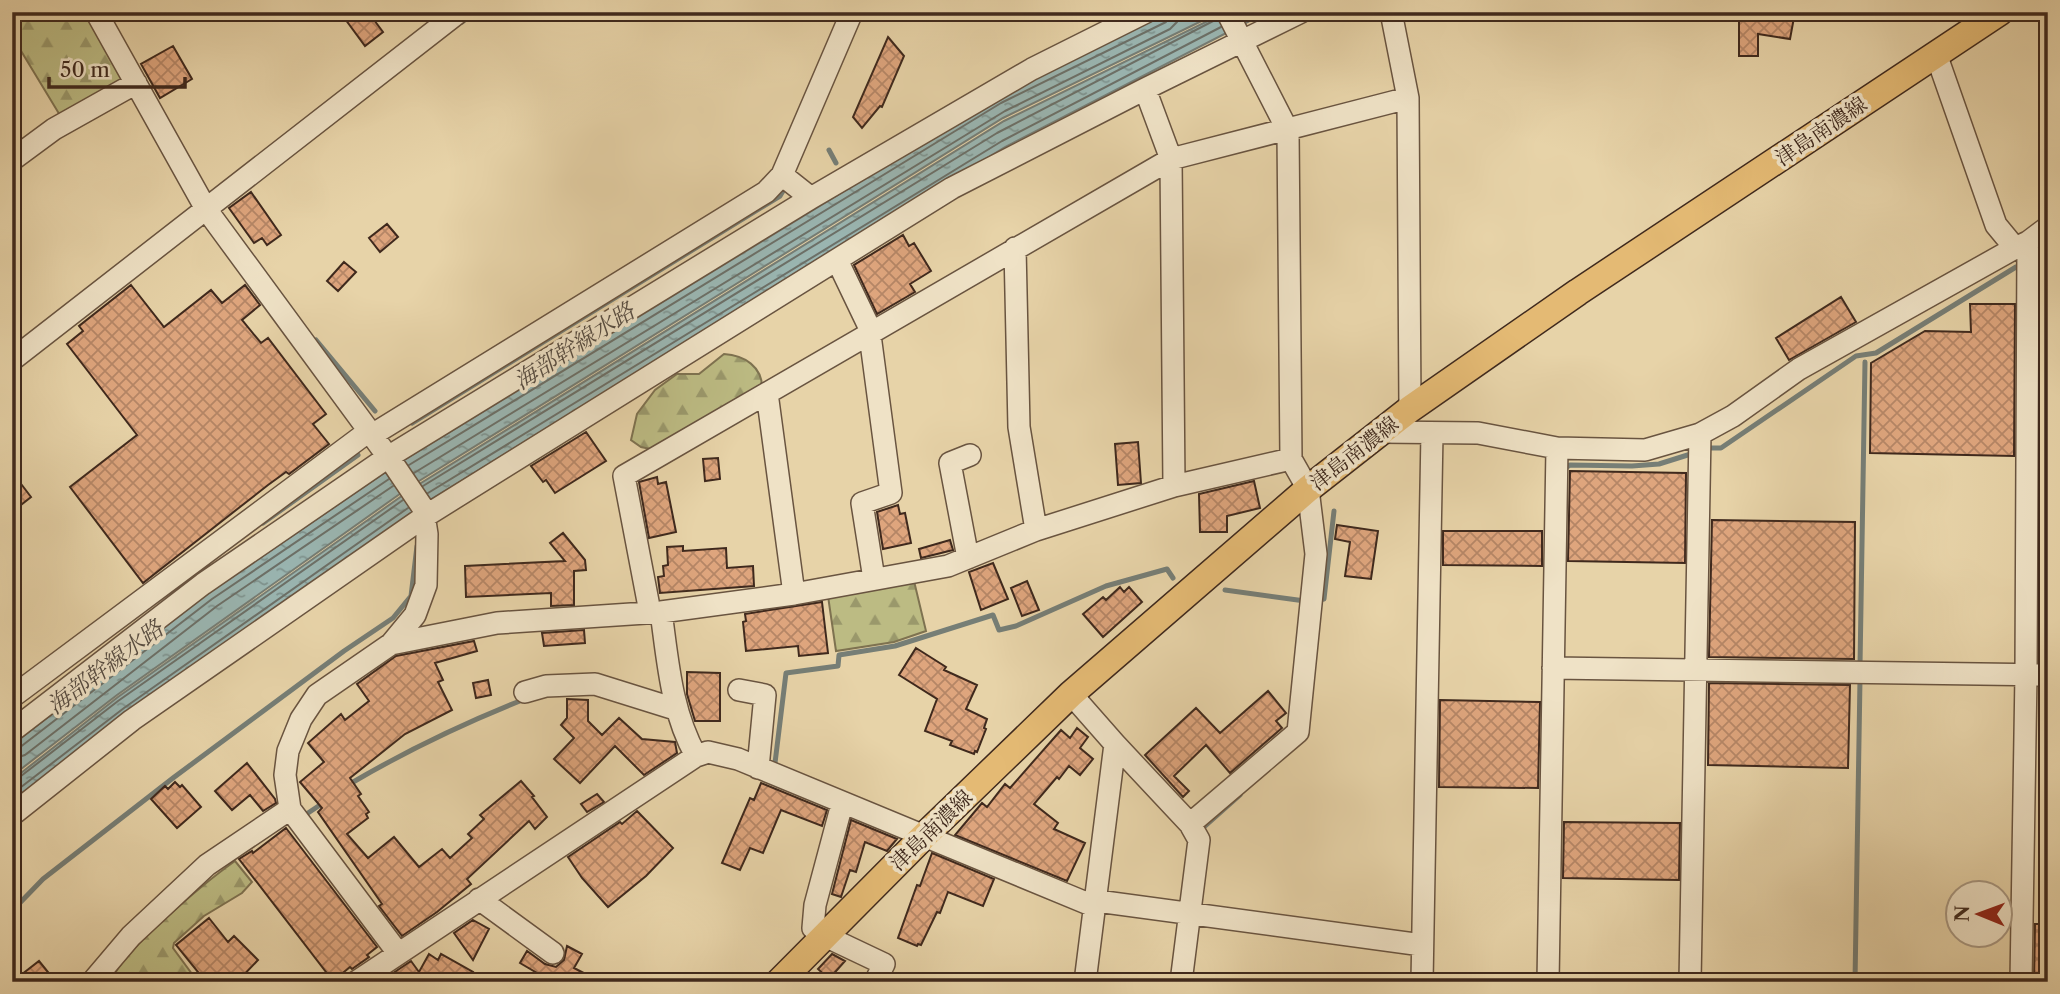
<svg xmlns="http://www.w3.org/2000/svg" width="2060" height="994" viewBox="0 0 2060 994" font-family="'Libre Caslon Text','Noto Serif JP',serif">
	<defs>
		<pattern id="forest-firs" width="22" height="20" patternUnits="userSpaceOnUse" patternTransform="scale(1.75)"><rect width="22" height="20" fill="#bcbb83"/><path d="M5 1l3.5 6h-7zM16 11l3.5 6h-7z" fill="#9a986b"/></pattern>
		<pattern id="water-ripples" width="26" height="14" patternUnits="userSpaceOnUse" patternTransform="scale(1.75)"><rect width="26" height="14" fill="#9ab6b2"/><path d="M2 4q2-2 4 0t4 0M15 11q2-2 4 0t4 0" fill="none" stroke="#7f9490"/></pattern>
		<pattern id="building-cross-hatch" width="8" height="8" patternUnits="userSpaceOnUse" patternTransform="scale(1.75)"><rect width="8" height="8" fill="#dea57d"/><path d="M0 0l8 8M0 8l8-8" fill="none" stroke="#b58666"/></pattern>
	</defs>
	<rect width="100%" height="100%" fill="#e7d3a8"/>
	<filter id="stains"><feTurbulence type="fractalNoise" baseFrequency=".00286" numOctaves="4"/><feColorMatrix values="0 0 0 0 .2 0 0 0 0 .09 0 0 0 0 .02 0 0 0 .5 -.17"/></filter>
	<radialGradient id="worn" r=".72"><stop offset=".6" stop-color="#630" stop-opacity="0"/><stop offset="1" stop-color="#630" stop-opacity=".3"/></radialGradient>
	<!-- forest -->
	<path fill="url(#forest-firs)" stroke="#7e7250" stroke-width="2" d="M12 12H87L122 71V84L61 117 12 36Z
		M724 354C744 355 763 367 762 389L655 450 641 447 631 440 637 414 655 390 677 374H699Z
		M914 581 926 631 894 642 836 651 828 596Z
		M235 861 252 882 242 893 204 916 174 943 173 948 192 974 190 982H112C115 956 211 878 235 861Z"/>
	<!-- water -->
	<path fill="url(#water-ripples)" stroke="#767e76" stroke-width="2" d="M1169 12H1220L1003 118 411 486 117 695 12 776V745L208 593 396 465 998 97Z
		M1226 12H1267L1005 147 425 503 12 803V780L118 697 413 488 1004 121Z"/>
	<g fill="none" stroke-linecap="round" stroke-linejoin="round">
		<!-- shore -->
		<path stroke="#6c7068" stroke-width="2" d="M409 465 1001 103 1166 22 1170 12
			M414 473 1005 111 1170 29 1177 22 1179 12
			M423 486 997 133 1217 19
			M428 493 1002 141 1221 27
			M12 750 19 748 212 599 389 479
			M12 759 25 755 217 606 393 486
			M12 783 118 701 403 500
			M12 794 124 708 408 508"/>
		<!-- stream -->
		<path stroke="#767e76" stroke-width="5" d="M462 22 474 12
			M829 150 836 163
			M2045 251 2048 249
			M316 340 375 411
			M412 423 780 196 783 191
			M1704 448H1721L1856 356 1876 353 2016 267
			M1565 472V468L1570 465 1632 466 1659 464 1694 453
			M263 523 358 455
			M1225 590 1305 601
			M1319 600 1324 599 1334 511
			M1860 666 1865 362
			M775 763 786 673 838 666 839 655 895 646 993 615 999 630 1016 626 1106 586 1167 569 1173 578
			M348 785C404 752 464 723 525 699
			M305 815 323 803
			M1204 827 1240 795
			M12 911 43 879 173 778 344 651 393 618 411 596 417 546
			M1855 982 1860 679"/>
	</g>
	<!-- building -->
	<path fill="url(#building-cross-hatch)" stroke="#3f291d" stroke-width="2" d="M340 12H368L383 32 365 46Z
		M1739 12H1795L1790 39 1758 34V56H1739Z
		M888 37 904 56 882 107 880 106 862 128 853 117Z
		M173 46 192 79 160 98 141 64Z
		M251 192 281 235 267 245 262 238 254 243 229 208Z
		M387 224 398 237 380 252 369 238Z
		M903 235 909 246 914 243 931 271 910 284 915 292 877 314 854 265Z
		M344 262 356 272 338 291 327 281Z
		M131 285 164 327 211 290 222 303 245 285 260 305 242 320 261 343 268 338 326 414 313 424 329 444 289 474 286 472 268 485 143 583 70 487 137 435 67 344 83 331 79 326Z
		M1841 297 1856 322 1789 360 1776 338Z
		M2041 303H2048V419H2040Z
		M1970 304H2015L2014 456 1870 453 1871 363 1925 331 1971 332Z
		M586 432 606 461 555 493 546 480 543 482 531 466Z
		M1138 442 1141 483 1118 485 1115 444Z
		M718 458 720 479 705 481 703 459Z
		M1570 471 1686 473 1685 563 1568 561Z
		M12 472 31 497 12 512Z
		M657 477 658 484 666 482 676 532 649 538 639 482Z
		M1254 481 1260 508 1227 516V532H1200L1199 494Z
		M898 505 900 514 905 513 911 543 883 549 877 512Z
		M1712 520 1855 522 1854 659 1709 657Z
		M1337 525 1378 531 1371 579 1345 576 1350 542 1335 539Z
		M1443 531H1542V566L1443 565Z
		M563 533 585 560 586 570 574 571V605L551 606V593L466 597 465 566 565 561 550 543Z
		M950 540 953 550 921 558 919 549Z
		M683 546V551L726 548 727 568 753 566 754 586 660 593 658 577 664 576 663 566 668 565 667 547Z
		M993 563 1008 599 981 610 969 572Z
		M1027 581 1039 610 1022 616 1011 588Z
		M1120 587 1124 592 1129 587 1142 602 1103 637 1083 614 1103 597 1106 600Z
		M822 602 828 653 799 656 798 646 746 651 743 622 746 621 745 614Z
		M584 630 585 643 544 646 542 633Z
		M474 641 477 651 435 663 443 680 438 682 452 710 405 734 350 778 361 794 358 796 369 812 366 814 368 818 347 834 368 858 394 837 419 867 442 849 450 858 472 838 468 834 484 819 480 815 521 781 534 796 532 797 547 817 535 829 529 821 467 879 471 884 437 912 402 936 379 906 382 904 318 812 322 808 300 782 324 762 308 743 341 714 345 720 369 701 357 684 396 656Z
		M916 648 946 667 944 670 977 685 966 709 987 719 984 728 986 729 977 752 975 751 974 754 950 745 952 741 925 731 937 699 899 675Z
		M687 672 720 673V721H695L687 694Z
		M488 680 491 695 476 698 473 683Z
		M1709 683 1850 685 1848 768 1708 765Z
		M1268 691 1286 713 1276 721 1282 728 1230 773 1206 745 1174 776 1189 791 1183 797 1145 755 1196 708 1220 733Z
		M567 699 588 700V721L602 735 619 718 642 739 675 742 677 753 644 775 615 746 580 783 554 759 574 738 561 725 567 718Z
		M1440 700 1540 702 1538 788 1439 787Z
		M1077 728 1088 737 1080 748 1093 759 1080 775 1069 766 1059 779 1057 777 1034 804 1058 823 1054 829 1085 843 1067 881 955 835 982 803 987 807 1005 784 1010 788 1061 730 1070 738Z
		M247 763 275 799 276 803 263 811 250 795 232 810 215 791Z
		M175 782 180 787 182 785 201 807 177 828 151 799 165 786 168 789Z
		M761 783 827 810 822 826 781 810 763 853 750 848 740 870 722 863 750 798 754 800Z
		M597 794 604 802 587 812 581 804Z
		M637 811 673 848 646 876 608 907 582 878 568 857 620 822 622 824Z
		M851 820 897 839 887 851 865 842 856 872 850 870 841 897 832 894Z
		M1564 822 1680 823 1679 880 1563 878Z
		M286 828 377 947 367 955 369 957 352 969 350 967 333 981 239 859 252 851 253 853Z
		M932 853 994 879 983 906 948 892 940 913 937 912 921 945 918 944 917 946 898 938 917 885 920 886Z
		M209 918 228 942 234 936 258 960 237 982H206L176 945Z
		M473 920 489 929 473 960 454 933Z
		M2035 924H2048V982H2034Z
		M567 946 582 954 574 968 601 982H539L542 976 520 963 527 951 545 964 556 967 564 960Z
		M429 954 438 960 441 954 473 972 468 982H380L411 961 419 972Z
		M832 954 845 961 829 979 818 969Z
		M39 961 56 982H12Z"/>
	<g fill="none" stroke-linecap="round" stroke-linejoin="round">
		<defs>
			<path id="minor" d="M96 12 206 209 394 465 423 508 427 534 426 585 415 615 391 644 317 695 301 719 288 751 285 775 290 809 398 953
				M1227 12 1288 131 1291 459
				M1391 12 1408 98 1410 409
				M1936 54 1996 225 2015 248 2028 242 2048 227
				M1145 89 1171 159 1174 486
				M12 160 54 129 136 83
				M811 198 782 175 852 12
				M1015 248 1019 427 1036 530
				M837 260 872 333
				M870 335 891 493 862 503 874 579
				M12 360 459 12
				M767 393 794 594
				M1380 432 1478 433 1557 448 1645 450 1700 434 1733 416 1799 369 2015 248
				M372 435 766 192 782 175
				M968 558 950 463 970 455
				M650 612 624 476 1171 159 1408 98
				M661 612C668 662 671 711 696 756
				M391 644 497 623 661 612 794 594 948 566 1036 530 1174 486 1291 459 1308 489 1316 554 1298 732 1190 824 1115 744
				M1553 668 2048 675
				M739 690 765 695 758 768
				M525 692 546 686 595 684 675 709
				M1071 694 1115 744 1085 982
				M12 697 369 431
				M12 731 203 584 388 457 811 198 1032 69 1146 12
				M842 804 815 905 813 928 825 936 884 964 875 982
				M12 815 132 720 424 517 952 188 1145 89 1301 12
				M479 899 553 953
				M1097 901 1422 945
				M92 982 131 936 207 865 290 809
				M356 982 696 756 708 752 738 759 1096 907
				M1181 982 1199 840 1190 824
				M1422 982 1432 433
				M1548 982 1557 448
				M1690 982 1700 434
				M2021 982 2026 674 2028 242"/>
			<path id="major" d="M779 982 923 837 1071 694 1308 489 1410 409 1578 292 2000 12"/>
		</defs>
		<!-- minor casing -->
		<use href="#minor" stroke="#695440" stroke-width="24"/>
		<!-- major casing -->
		<use href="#major" stroke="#3f291d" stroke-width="29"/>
		<!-- minor -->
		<use href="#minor" stroke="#efe2c6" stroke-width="21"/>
		<!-- major -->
		<use href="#major" stroke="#e4ba74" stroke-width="26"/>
	</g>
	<g text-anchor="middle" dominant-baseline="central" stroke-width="7" stroke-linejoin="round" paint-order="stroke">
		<!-- street labels -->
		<g font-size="21" fill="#3f291d" stroke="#efe2c6">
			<text transform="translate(1821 131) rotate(-34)">津島南濃線</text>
			<text transform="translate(1354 453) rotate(-38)">津島南濃線</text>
			<text transform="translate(931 830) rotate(-44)">津島南濃線</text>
		</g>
		<!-- water labels -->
		<g font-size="23" font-style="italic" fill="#564c42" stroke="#efe2c6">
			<text transform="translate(574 346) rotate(-33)">海部幹線水路</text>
			<text transform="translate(105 667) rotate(-37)">海部幹線水路</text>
		</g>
	</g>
	<!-- margin -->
	<rect width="2060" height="994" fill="none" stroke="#e7d3a8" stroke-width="42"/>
	<rect x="14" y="14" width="2032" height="966" fill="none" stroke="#3f291d" stroke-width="3.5"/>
	<rect x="21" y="21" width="2018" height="952" fill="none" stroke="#3f291d" stroke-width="2"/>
	<!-- north arrow -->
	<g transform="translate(1979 914) rotate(271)"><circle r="33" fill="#efe2c6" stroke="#a99882" stroke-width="2"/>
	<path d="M0-5L12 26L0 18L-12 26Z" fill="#8f2418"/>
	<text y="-10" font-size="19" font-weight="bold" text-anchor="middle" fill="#3f291d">N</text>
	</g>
	<!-- scale -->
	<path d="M49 77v10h136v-10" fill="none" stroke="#3f291d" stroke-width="3.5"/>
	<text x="60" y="77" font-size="21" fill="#3f291d" stroke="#efe2c6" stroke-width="5" paint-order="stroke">50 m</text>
	<rect width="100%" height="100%" filter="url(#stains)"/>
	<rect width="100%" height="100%" fill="url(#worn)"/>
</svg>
